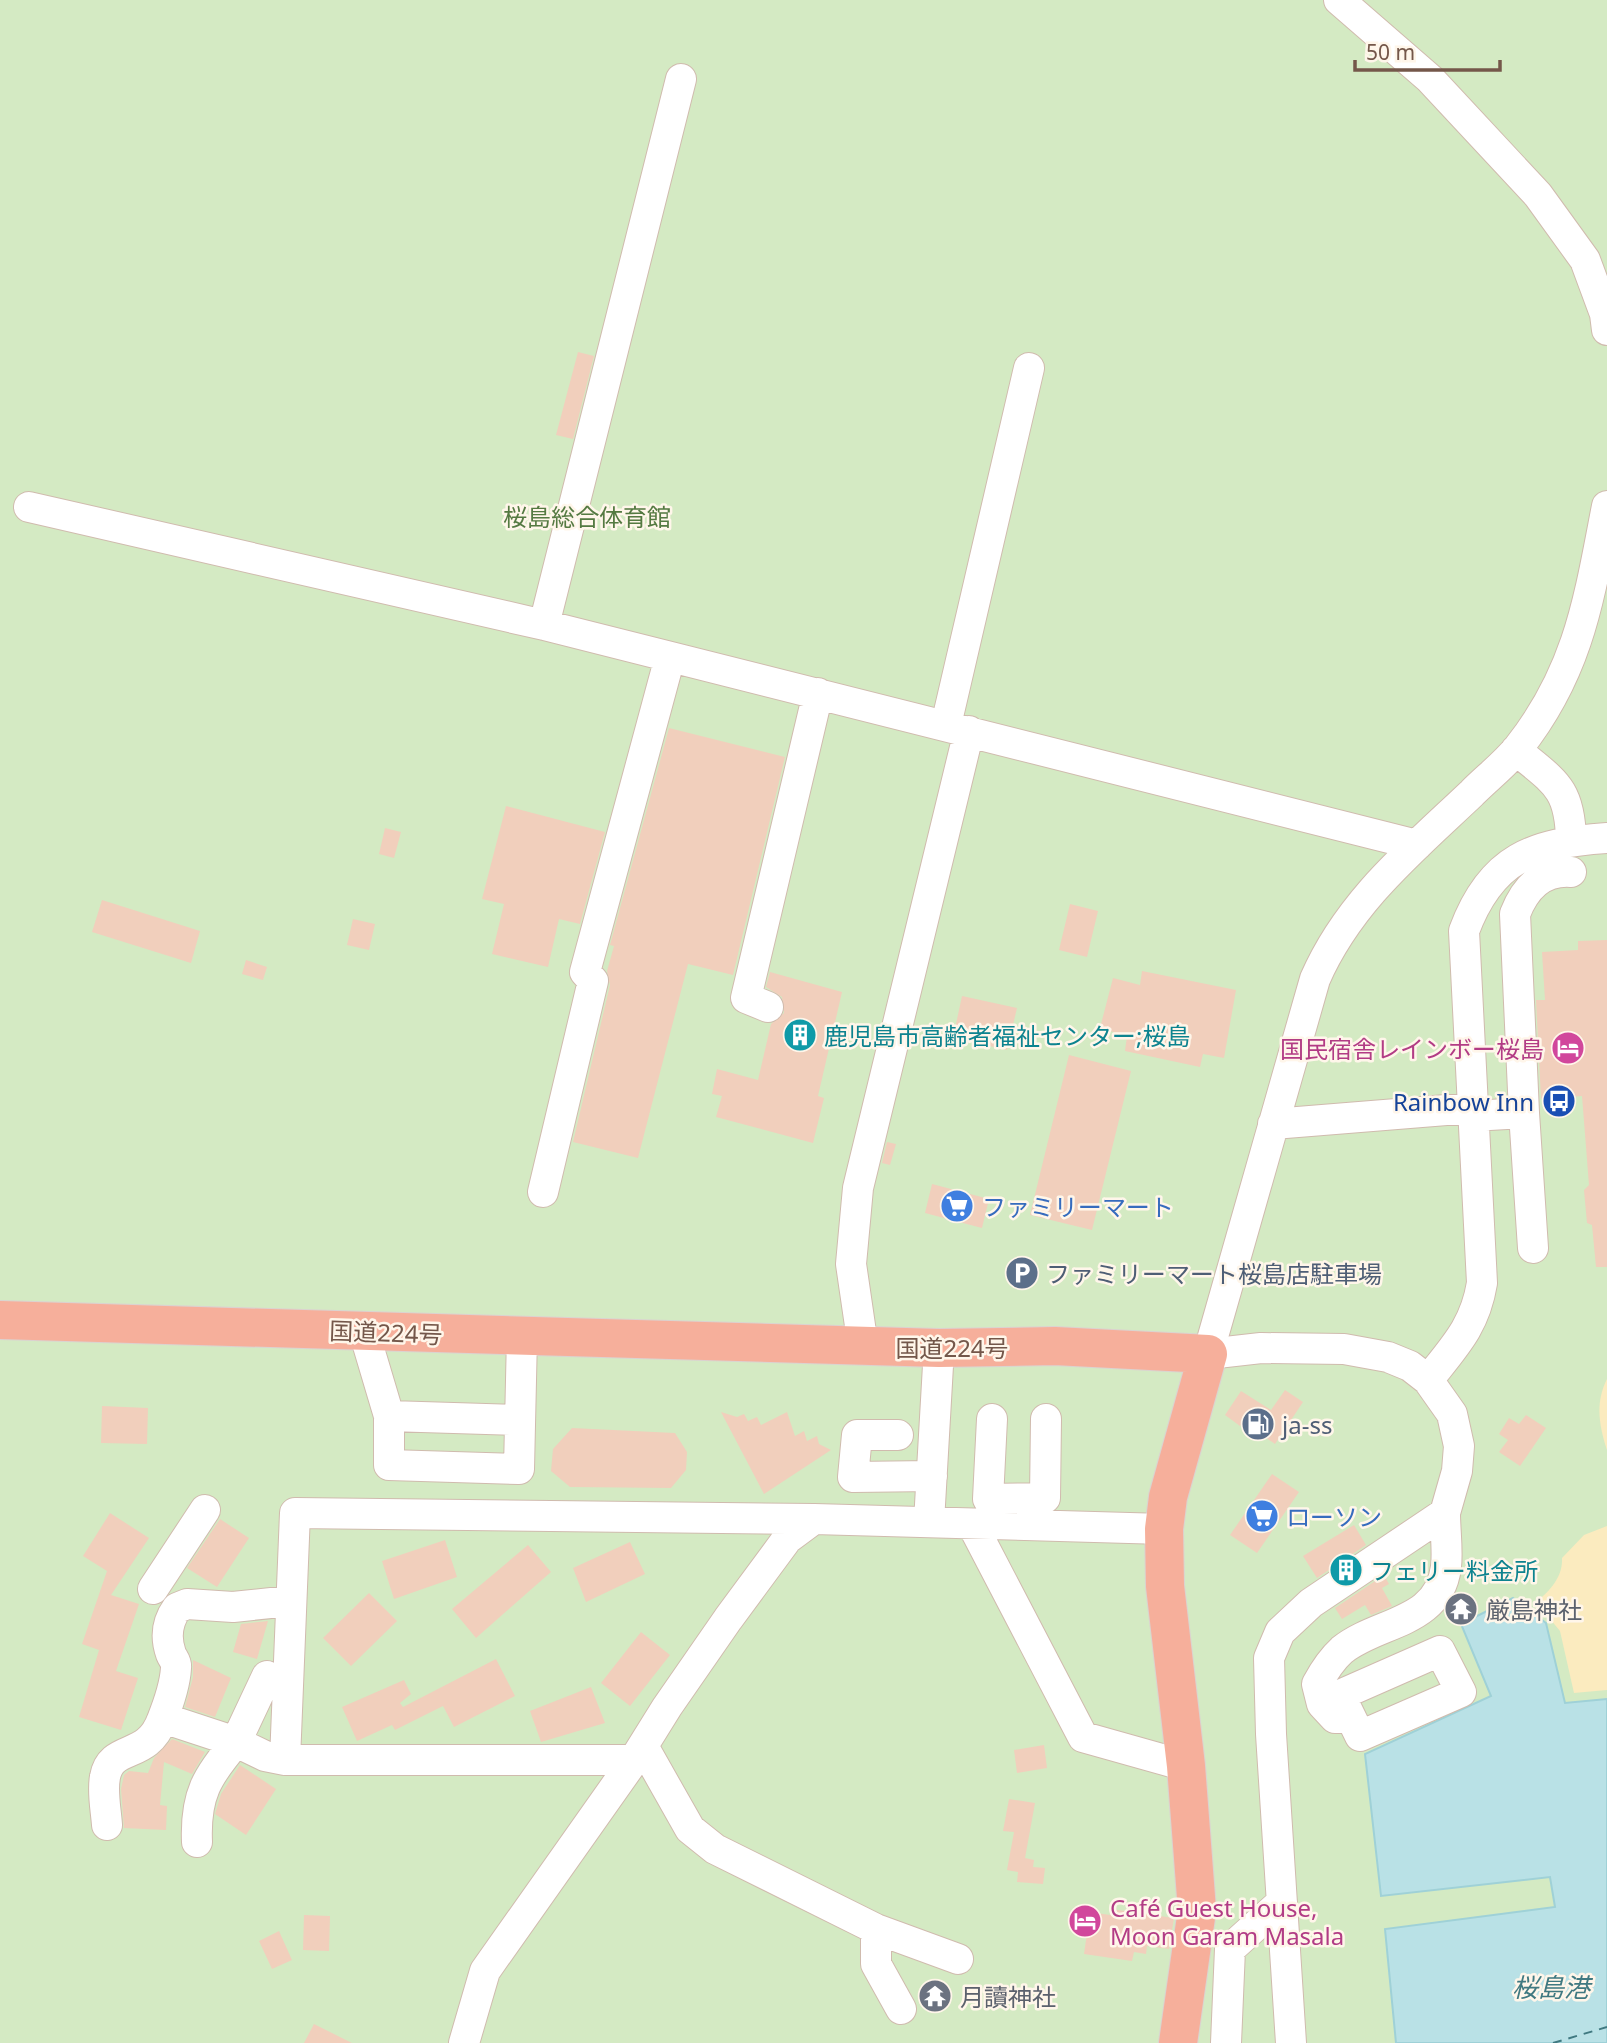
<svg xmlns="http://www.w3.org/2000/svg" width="1607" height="2043" viewBox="0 0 1607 2043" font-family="'Noto Sans','Noto Sans JP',sans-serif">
	<rect width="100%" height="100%" fill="#fcf2e4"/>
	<!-- green -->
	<path fill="#d4eac3" d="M0 0H1607V2043H0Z"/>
	<!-- sand -->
	<path fill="#fbebbf" d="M1607 1379V1450C1599 1425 1595 1403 1607 1379Z
		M1607 1526V1690L1574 1693 1560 1631 1536 1602C1550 1591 1563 1577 1562 1558L1584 1535Z"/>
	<!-- water -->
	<path fill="#b9e1e6" stroke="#9fd1d7" stroke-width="2" d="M1513 1598 1546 1623 1565 1703 1607 1699V2043H1396L1385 1929 1555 1907 1550 1877 1381 1896 1365 1754 1491 1696 1461 1624Z"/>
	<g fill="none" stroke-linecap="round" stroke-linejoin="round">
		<!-- ferry -->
		<path stroke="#407981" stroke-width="2" stroke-dasharray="9 7" stroke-linecap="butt" d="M1553 2043 1607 2027"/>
	</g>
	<!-- building -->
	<path fill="#f1cfbc" d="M578 352 594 356 573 439 556 435Z
		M669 728 785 757 733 975 688 964 638 1158 573 1142 610 985 607 971 614 946 610 945Z
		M506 806 605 832 580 924 559 919 548 967 492 954 504 904 482 899Z
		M385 828 401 832 394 858 379 854Z
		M102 900 200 931 191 963 92 932Z
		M1070 904 1098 911 1087 957 1059 950Z
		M353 919 375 924 369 950 347 945Z
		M1607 940V1267H1596L1592 1225 1587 1223 1584 1190 1589 1185 1582 1096 1541 1099 1536 1000H1545L1542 952 1578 950V941Z
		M246 960 267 967 263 980 242 974Z
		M1142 971 1236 990 1224 1058 1203 1054 1200 1067 1125 1051 1127 1036 1100 1028 1113 978 1140 985Z
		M770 972 842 992 818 1096 824 1098 813 1143 716 1117 722 1096 712 1094 717 1069 758 1080 771 1024 784 1013 782 997 766 987Z
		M962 996 1017 1008 1007 1050 953 1038Z
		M1069 1055 1131 1071 1092 1230 1030 1215Z
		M887 1142 896 1144 890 1165 882 1163Z
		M932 1184 989 1199 982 1228 925 1213Z
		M1285 1390 1303 1402 1275 1444 1243 1422 1240 1426 1225 1415 1241 1391 1271 1410Z
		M102 1406 148 1408 147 1444 101 1443Z
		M721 1412 737 1417 744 1414 748 1421 757 1417 761 1425 787 1412 795 1436 804 1431 807 1441 817 1436 819 1444 831 1450 764 1494Z
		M1526 1415 1546 1428 1520 1466 1499 1452 1508 1440 1499 1434 1509 1418 1519 1424Z
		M572 1428 675 1433 687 1452 686 1470 671 1488 570 1487 551 1471 553 1449Z
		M1272 1474 1299 1492 1257 1553 1230 1535Z
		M110 1513 149 1538 111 1595 139 1604 116 1671 138 1678 121 1730 79 1717 99 1650 82 1644 107 1571 83 1556Z
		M220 1519 249 1538 217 1587 187 1568Z
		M1354 1525 1366 1545 1317 1578 1303 1556Z
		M445 1540 457 1577 394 1599 382 1561Z
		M630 1542 645 1574 586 1602 573 1568Z
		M528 1545 551 1572 476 1638 452 1609Z
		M1384 1575 1389 1584 1382 1588 1392 1606 1371 1615 1365 1605 1342 1619 1335 1608Z
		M369 1593 397 1621 351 1666 323 1638Z
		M268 1621 257 1659 233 1652 241 1624Z
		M641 1632 670 1655 630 1706 601 1683Z
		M496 1659 515 1696 454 1727 443 1706 395 1730 392 1725 357 1741 342 1707 404 1680 411 1694 400 1703 403 1707Z
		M193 1660 231 1678 215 1717 185 1707 193 1677Z
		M591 1687 605 1723 541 1742 530 1711Z
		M172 1739 205 1752 192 1774 164 1762 160 1805 167 1806 166 1830 124 1828 121 1789 124 1775 129 1771 148 1773 154 1758Z
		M1044 1745 1047 1768 1017 1773 1014 1750Z
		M240 1765 276 1789 246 1835 215 1814 221 1794Z
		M1009 1799 1035 1803 1025 1858 1034 1860 1033 1867 1045 1868 1043 1884 1017 1882 1018 1872 1007 1870 1014 1832 1003 1831Z
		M1111 1909 1174 1918 1169 1949 1147 1946 1146 1954 1134 1952 1132 1961 1084 1954 1090 1912 1110 1915Z
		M304 1915 330 1916 329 1951 303 1950Z
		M279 1931 292 1960 272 1969 259 1941Z
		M314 2024 352 2043H304Z"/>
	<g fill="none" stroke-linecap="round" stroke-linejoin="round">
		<defs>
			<path id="minor" d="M1339 0 1430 79 1538 195 1585 260 1605 314 1607 330
				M29 507 544 625 1417 845
				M544 625 681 79
				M946 725 1029 368
				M1516 750C1554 782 1570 787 1571 840
				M768 1007 746 998 818 693
				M1524 1113 1515 914C1525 888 1542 870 1571 872
				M1472 1116 1524 1113 1533 1248
				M1273 1124 1471 1108
				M543 1192 593 981 585 972 670 657
				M364 1332 389 1416
				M863 1346 851 1264 858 1188 969 731
				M1428 1380C1455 1346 1475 1326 1482 1283L1464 931C1491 858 1533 843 1607 838
				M992 1419 988 1499 1045 1498 1046 1419
				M519 1420 389 1416V1465L519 1469 522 1336
				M898 1435H857L853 1477 932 1476
				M929 1522 939 1348
				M972 1524 1083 1737 1186 1766
				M153 1589 205 1510
				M1440 1651 1461 1692 1360 1736 1340 1695Z
				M163 1718 236 1742 267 1676
				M1345 1718H1335L1322 1704 1317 1684C1324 1671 1331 1660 1342 1650 1378 1621 1439 1624 1446 1567 1448 1550 1445 1531 1445 1513
				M643 1746 690 1829 715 1849 876 1929 958 1959
				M634 1760H285L295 1513 814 1519
				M107 1825C106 1810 102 1792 105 1777 111 1743 147 1761 162 1720 168 1705 175 1685 176 1668 177 1662 173 1659 171 1654 165 1637 167 1622 177 1608L187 1604 233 1607 290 1601
				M197 1842C195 1795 207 1776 236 1742L265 1756 285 1760
				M876 1929V1964L901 2009
				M464 2043 485 1971 634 1760 667 1707 728 1619 787 1539 814 1519 1164 1529
				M1226 2043 1230 1949 1282 1902
				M1291 2043 1271 1734 1269 1658 1280 1632 1311 1603 1445 1513 1457 1471 1459 1446 1452 1414 1428 1380 1410 1366 1388 1357 1344 1349 1261 1348 1208 1354 1315 979C1349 901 1412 850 1472 793 1487 778 1505 764 1518 748 1579 671 1589 599 1607 506"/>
			<path id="highway" d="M0 1320 939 1348 1055 1346 1208 1354 1168 1497 1164 1529 1165 1586 1186 1766 1197 1910 1178 2043"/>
		</defs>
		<!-- minor casing -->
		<use href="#minor" stroke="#d0bbae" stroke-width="32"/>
		<!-- highway casing -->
		<use href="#highway" stroke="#dbd3d0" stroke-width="40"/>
		<!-- minor -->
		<use href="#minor" stroke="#fff" stroke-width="30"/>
		<!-- highway -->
		<use href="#highway" stroke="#f6af9b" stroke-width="38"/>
	</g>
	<!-- icons -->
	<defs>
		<symbol id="building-disc" viewBox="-11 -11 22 22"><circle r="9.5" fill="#0f9aa8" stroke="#fff6ea"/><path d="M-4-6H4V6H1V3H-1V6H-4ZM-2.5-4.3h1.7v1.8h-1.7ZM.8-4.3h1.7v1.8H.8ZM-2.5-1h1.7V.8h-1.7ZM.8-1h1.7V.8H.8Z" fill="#fff"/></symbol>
		<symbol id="hotel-disc" viewBox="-11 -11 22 22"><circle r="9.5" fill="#d1479c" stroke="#fff6ea"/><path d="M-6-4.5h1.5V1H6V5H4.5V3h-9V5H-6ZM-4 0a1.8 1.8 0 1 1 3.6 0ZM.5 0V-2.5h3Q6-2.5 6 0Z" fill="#fff"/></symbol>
		<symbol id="bus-disc" viewBox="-11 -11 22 22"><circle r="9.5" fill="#1a4fb4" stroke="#fff6ea"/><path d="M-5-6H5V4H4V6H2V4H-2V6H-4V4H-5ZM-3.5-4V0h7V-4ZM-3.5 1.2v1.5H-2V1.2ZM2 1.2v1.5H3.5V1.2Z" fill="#fff"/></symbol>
		<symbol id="supermarket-disc" viewBox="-11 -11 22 22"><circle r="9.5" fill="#3f7fe0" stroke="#fff6ea"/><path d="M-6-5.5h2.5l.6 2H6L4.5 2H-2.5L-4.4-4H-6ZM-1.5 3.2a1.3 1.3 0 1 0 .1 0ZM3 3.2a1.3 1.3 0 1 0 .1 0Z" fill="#fff"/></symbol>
		<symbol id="parking-disc" viewBox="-11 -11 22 22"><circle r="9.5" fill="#5c6f8a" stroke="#fff6ea"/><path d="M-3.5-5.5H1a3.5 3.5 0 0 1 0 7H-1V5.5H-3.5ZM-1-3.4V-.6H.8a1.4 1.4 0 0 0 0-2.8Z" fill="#fff"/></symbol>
		<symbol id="fuel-disc" viewBox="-11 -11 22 22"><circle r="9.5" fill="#5c6f8a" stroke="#fff6ea"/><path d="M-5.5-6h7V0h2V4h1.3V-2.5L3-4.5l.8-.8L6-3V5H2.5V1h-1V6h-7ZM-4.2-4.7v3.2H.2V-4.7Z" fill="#fff"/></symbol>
		<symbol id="temple-disc" viewBox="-11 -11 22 22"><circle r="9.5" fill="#6b7280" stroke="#fff6ea"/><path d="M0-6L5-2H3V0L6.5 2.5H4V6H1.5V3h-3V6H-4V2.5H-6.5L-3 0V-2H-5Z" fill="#fff"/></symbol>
	</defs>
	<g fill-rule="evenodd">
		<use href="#building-disc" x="781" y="1016" width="38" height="38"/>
		<use href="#hotel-disc" x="1549" y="1029" width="38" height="38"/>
		<use href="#bus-disc" x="1540" y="1082" width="38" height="38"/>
		<use href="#supermarket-disc" x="938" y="1187" width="38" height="38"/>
		<use href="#parking-disc" x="1003" y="1254" width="38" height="38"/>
		<use href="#fuel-disc" x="1239" y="1405" width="38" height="38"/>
		<use href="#supermarket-disc" x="1243" y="1497" width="38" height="38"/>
		<use href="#building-disc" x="1327" y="1551" width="38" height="38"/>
		<use href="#temple-disc" x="1442" y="1590" width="38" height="38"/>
		<use href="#hotel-disc" x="1066" y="1902" width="38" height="38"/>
		<use href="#temple-disc" x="916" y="1977" width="38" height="38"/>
	</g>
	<g text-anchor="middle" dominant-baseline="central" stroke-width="5" stroke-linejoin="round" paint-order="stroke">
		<!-- park labels -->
		<g font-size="24" fill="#557a42" stroke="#fff6ea">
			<text x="587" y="516">桜島総合体育館</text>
		</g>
		<!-- culture labels -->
		<g font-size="24" fill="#0d838f" stroke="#fff6ea" text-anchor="start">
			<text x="824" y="1035">鹿児島市高齢者福祉センター;桜島</text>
			<text x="1370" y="1570">フェリー料金所</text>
		</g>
		<!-- hotel labels -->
		<g font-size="24" fill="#b23c85" stroke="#fff6ea" text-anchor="end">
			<text x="1544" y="1048">国民宿舎レインボー桜島</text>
			<text x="1110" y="1907" text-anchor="start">Café Guest House,<tspan x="1110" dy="28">Moon Garam Masala</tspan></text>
		</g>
		<!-- transit labels -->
		<g font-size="24" fill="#164399" stroke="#fff6ea" text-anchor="end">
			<text x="1534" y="1101">Rainbow Inn</text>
		</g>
		<!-- shop labels -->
		<g font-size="24" fill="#366cbe" stroke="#fff6ea" text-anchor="start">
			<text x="982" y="1206">ファミリーマート</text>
			<text x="1286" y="1516">ローソン</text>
		</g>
		<!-- service labels -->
		<g font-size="24" fill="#4e5e75" stroke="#fff6ea" text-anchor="start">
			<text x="1046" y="1273">ファミリーマート桜島店駐車場</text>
			<text x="1282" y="1424">ja-ss</text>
		</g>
		<!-- street labels -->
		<g font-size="24" fill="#74574a" stroke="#fff6ea">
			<text transform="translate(386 1332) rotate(2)">国道224号</text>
			<text x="952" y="1347">国道224号</text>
		</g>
		<!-- worship labels -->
		<g font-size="24" fill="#5b616d" stroke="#fff6ea" text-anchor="start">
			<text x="1486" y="1609">厳島神社</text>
			<text x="960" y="1996">月讀神社</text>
		</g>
		<!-- water labels -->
		<g font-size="26" font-style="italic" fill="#407981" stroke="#fff6ea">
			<text x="1551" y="1987">桜島港</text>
		</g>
	</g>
	<!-- scale -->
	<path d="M1355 60v10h145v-10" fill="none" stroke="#74574a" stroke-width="3.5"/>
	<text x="1366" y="60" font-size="21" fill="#74574a" stroke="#fff6ea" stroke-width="5" paint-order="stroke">50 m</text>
</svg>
